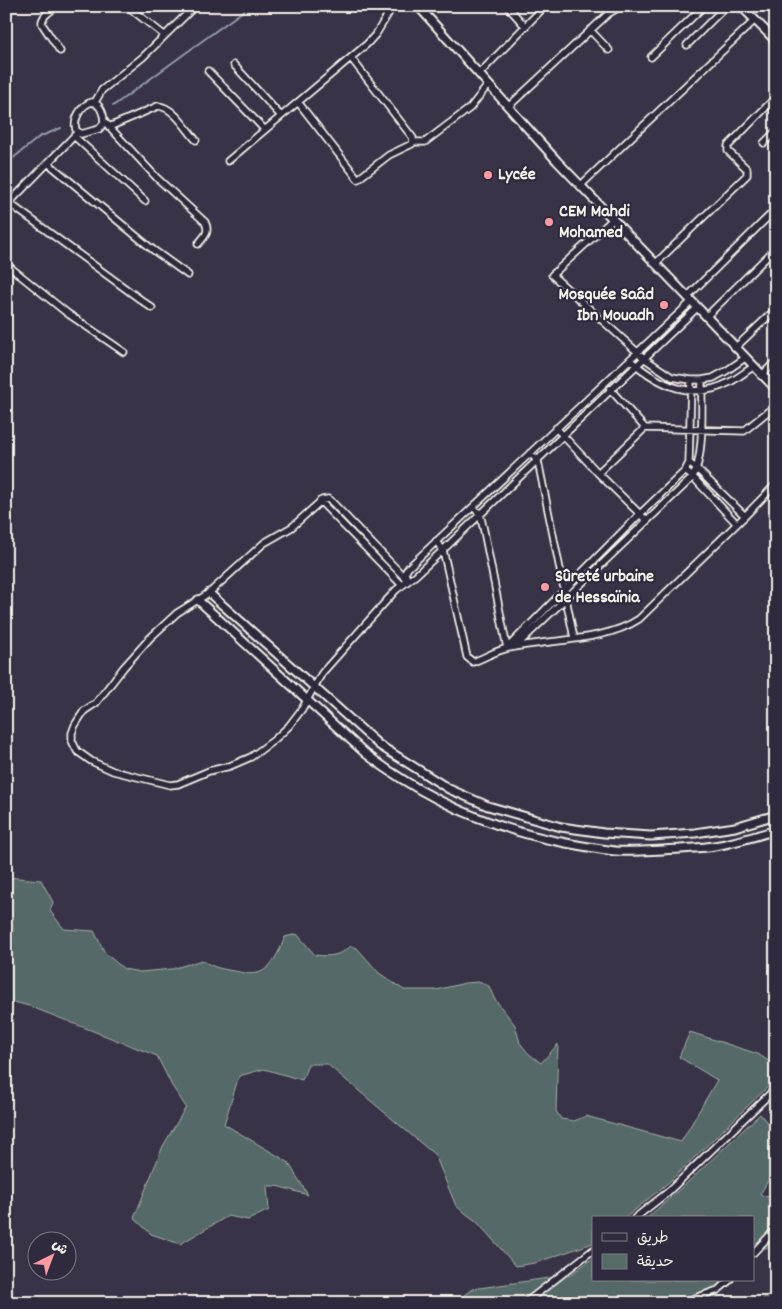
<svg xmlns="http://www.w3.org/2000/svg" width="782" height="1309" viewBox="0 0 782 1309" font-family="Dekko,'Playpen Sans Arabic',sans-serif">
	<rect width="100%" height="100%" fill="#393348"/>
	<filter id="ink" filterUnits="userSpaceOnUse"><feTurbulence type="fractalNoise" baseFrequency=".02" numOctaves="2"/><feDisplacementMap in="SourceGraphic" scale="10" xChannelSelector="R" yChannelSelector="G"/><feConvolveMatrix kernelMatrix="1 2 1 2 8 2 1 2 1" color-interpolation-filters="sRGB"/></filter>
	<g filter="url(#ink)">
		<!-- green -->
		<path fill="#556b67" stroke="#a4aea8" d="M6 877 41 880 53 902 50 911 64 929 94 931 105 953 124 969 140 972 172 969 202 960C212 967 221 969 234 971 241 972 250 975 257 973 272 970 280 949 285 937L297 934 315 955C330 957 339 956 351 946L357 948 379 973 404 990H436L465 983 479 982 489 986 494 998 515 1025 520 1043 529 1054 541 1063 558 1044 556 1111 561 1119 574 1121 586 1116 681 1142 717 1080 679 1057 690 1032 758 1054 776 1066V1079L669 1182 625 1218H593V1243L535 1263 516 1266 477 1222 456 1206 435 1155 327 1064H308L302 1080 264 1069 239 1076 224 1124 288 1162 308 1195 277 1186H267L269 1210 248 1220 228 1216 180 1244 151 1234 134 1218 163 1146 186 1107 172 1086 157 1056 29 1006 6 1000V892L9 889 6 888Z
			M760 1114 776 1133V1170C770 1174 765 1188 760 1194 766 1198 770 1197 776 1194V1243L753 1254V1218H647L688 1182Z
			M593 1258V1280H726L716 1298 761 1301 776 1286V1303H454L472 1289 570 1275Z"/>
		<g fill="none" stroke-linecap="round" stroke-linejoin="round">
			<!-- stream -->
			<path stroke="#929ba7" stroke-width="2" d="M113 106 250 6
				M6 164 39 137 61 128"/>
			<defs>
				<path id="minor" d="M57 6C51 11 41 16 42 24L60 51
					M127 6 164 35
					M507 6 525 26
					M590 30 609 50
					M687 45 726 6
					M651 57 704 6
					M234 65 281 116
					M208 71 265 130
					M479 74 545 6
					M92 102C101 104 104 115 104 123L99 129 81 134 76 130C73 119 81 105 92 102Z
					M95 102 102 90 143 57 195 6
					M298 102 358 179 389 155 412 144 413 138 351 58
					M508 107 609 13 621 6
					M104 121 157 178 205 222C210 232 205 236 198 244
					M109 127 158 106C174 107 186 129 196 140
					M74 136 145 201
					M417 142H425L470 108 488 85
					M764 143 776 131
					M228 161 367 44 376 34 393 6
					M48 163 152 249 188 275
					M580 186 755 20
					M9 203 152 308
					M6 206 78 132
					M612 220 552 275 645 359 672 377 691 380H702L713 378 726 371 745 358
					M6 264 67 313 124 352
					M655 264 747 175V169L728 151V146L776 97
					M687 297 776 209
					M706 317 776 248
					M735 348 776 309
					M630 360C659 385 693 402 730 382 738 378 745 372 753 367
					M761 376 776 361
					M610 389 645 428 744 431 776 405
					M556 428 598 473 647 521
					M530 453 538 461 574 638
					M689 463 697 469 745 516
					M685 471 693 477 737 524
					M598 473 645 428
					M320 501 401 584
					M473 507 480 514 484 531 507 648
					M436 541 443 550 467 657 473 662C485 658 496 650 509 648 549 639 605 642 639 619L745 516 776 484
					M407 579 405 573 408 568 691 302
					M407 580 332 502 328 499 322 500 292 527 264 543 209 593 177 613 150 638 124 667 96 703 84 711 75 725 72 733V741L77 751 91 761 113 771 170 785 178 784 209 771 230 766 251 757 274 740 289 726 302 709 322 673 396 590 416 575 443 550 697 308
					M512 643 515 647 693 477C705 454 701 407 702 380
					M510 645 640 514 685 471 689 463 691 380
					M635 1218 668 1192 776 1088
					M753 1253 776 1229
					M525 1303 593 1250
					M681 1303 718 1290 730 1280"/>
				<path id="tertiary" d="M418 6 557 161 776 389
					M741 6 776 41
					M209 593 379 745 449 789 488 806 561 827 604 833 651 836 695 833 735 827 776 815
					M198 600 365 753C424 799 492 829 566 843 582 846 599 849 615 851 636 852 658 850 680 849 691 848 702 848 714 846 735 843 756 836 776 830"/>
			</defs>
			<!-- minor casing -->
			<use href="#minor" stroke="#f4f1e8" stroke-width="9"/>
			<!-- tertiary casing -->
			<use href="#tertiary" stroke="#f4f1e8" stroke-width="11"/>
			<!-- minor -->
			<use href="#minor" stroke="#2f2a3d" stroke-width="5.5"/>
			<!-- tertiary -->
			<use href="#tertiary" stroke="#2f2a3d" stroke-width="7"/>
		</g>
	</g>
	<!-- markers -->
	<g fill="#ff9aa2" stroke="#2f2a3d" stroke-width="2">
		<circle cx="488" cy="175" r="5"/>
		<circle cx="549" cy="222" r="5"/>
		<circle cx="664" cy="305" r="5"/>
		<circle cx="545" cy="587" r="5"/>
	</g>
	<g text-anchor="middle" dominant-baseline="central" stroke-width="4.5" stroke-linejoin="round" paint-order="stroke">
		<!-- poi labels -->
		<g font-size="18" font-weight="bold" fill="#f4f1e8" stroke="#2f2a3d" text-anchor="start">
			<text x="498" y="175">Lycée</text>
			<text x="559" y="212">CEM Mahdi<tspan x="559" dy="21">Mohamed</tspan></text>
			<text x="654" y="295" text-anchor="end">Mosquée Saâd<tspan x="654" dy="21">Ibn Mouadh</tspan></text>
			<text x="555" y="577">Sûreté urbaine<tspan x="555" dy="21">de Hessaïnia</tspan></text>
		</g>
	</g>
	<!-- margin -->
	<rect width="782" height="1309" fill="none" stroke="#2f2a3d" stroke-width="25"/>
	<rect x="12" y="12" width="757" height="1284" fill="none" stroke="#f4f1e8" stroke-width="2" filter="url(#ink)"/>
	<!-- legend -->
	<rect x="592" y="1216" width="162" height="65" fill="#2f2a3d" stroke="#7e7a81"/>
	<rect x="602" y="1233" width="25" height="8" fill="#2f2a3d" stroke="#7e7a81"/>
	<text x="637" y="1242" font-size="15" fill="#f4f1e8">طريق</text>
	<rect x="602" y="1254" width="25" height="15" fill="#556b67" stroke="#7e7a81"/>
	<text x="637" y="1266" font-size="15" fill="#f4f1e8">حديقة</text>
	<!-- north arrow -->
	<g transform="translate(52 1256) rotate(42)"><circle r="24" fill="#2f2a3d" stroke="#7e7a81"/>
	<path d="M0-4L9 19L0 12L-9 19Z" fill="#ff9aa2"/>
	<text y="-8" font-size="14" font-weight="bold" text-anchor="middle" fill="#f4f1e8">ش</text>
	</g>
</svg>
